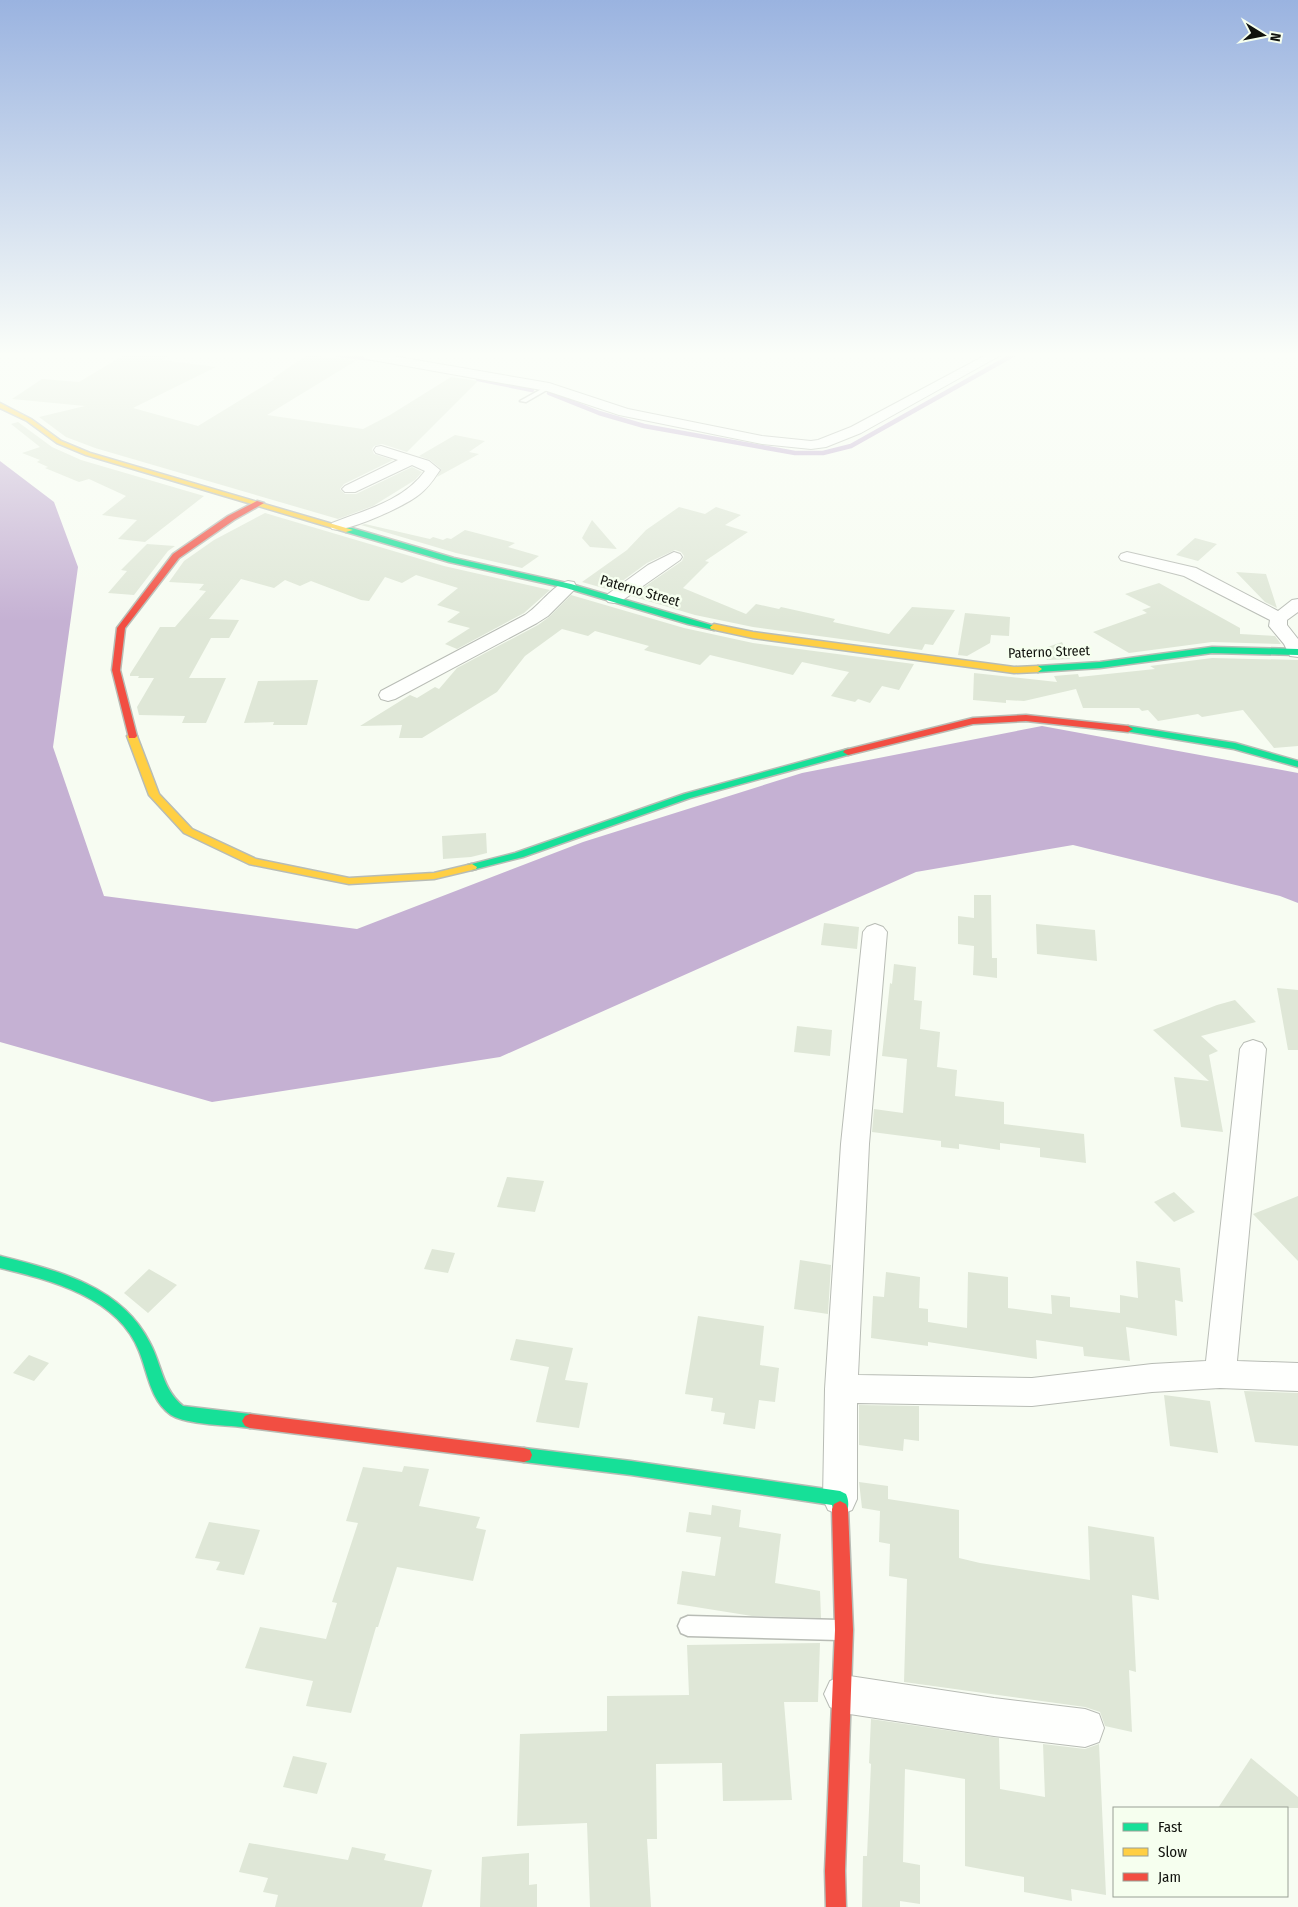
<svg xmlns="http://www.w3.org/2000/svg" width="1298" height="1907" viewBox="0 0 1298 1907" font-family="'Fira Sans Condensed',sans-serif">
	<rect width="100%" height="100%" fill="#f7fcf2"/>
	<!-- water -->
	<path fill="#c5b1d3" d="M0 461 54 502 78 567 53 747 104 896 357 929 583 842 802 773 1042 726 1298 773V903L1280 896 1073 845 916 872 500 1057 212 1102 0 1042Z"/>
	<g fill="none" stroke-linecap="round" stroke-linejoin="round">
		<!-- stream -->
		<path stroke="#c5b1d3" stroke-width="4.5" d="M338 355 374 359
			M478 379 532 390
			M549 393 599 413 644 426 795 453H823L851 446 1013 355"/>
	</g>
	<!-- building -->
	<path fill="#dfe7d7" d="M124 355H171L163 360 216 367 133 408 198 426 275 379H272L307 355 357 360 267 415 363 429 390 415 451 377 478 381 407 452 382 444 374 446 372 449 374 454 393 460 344 484 340 489 345 494H356L412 467 422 472 415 480 373 506 338 519 95 448 66 437 39 417 85 406 12 399 42 379 79 382Z
		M18 422 52 447 81 460 204 496 145 542 118 539 137 520 102 515 126 496 89 479 79 482 45 468 48 467 37 462 40 460 22 453 40 447 11 424Z
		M455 435 485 441 469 452 479 454 437 477 441 469 430 460 419 456Z
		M679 507 705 514 716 507 741 515 725 525 748 532 705 561 709 562 683 588 746 614 756 604 779 609 781 607 835 619 833 622 889 634 912 607 955 610 933 645 925 644 922 650 753 627 695 615 631 596 682 561 684 556 681 552 675 550 647 563 610 590 582 582 627 550 646 530Z
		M265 513 444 566 550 590 524 613 457 649 445 644 470 628 447 622 460 612 437 605 458 588 416 575 402 583 385 577 369 601 361 600 311 581 300 586 285 580 274 588 241 579 209 619 239 620 229 638H211L189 678H226L206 723H182L185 716 139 715 137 707 154 678H138L139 676H130V674L160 627H175L206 591 199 590 204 584 169 582 184 561 214 540Z
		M592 520 617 549 590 547 582 538Z
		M365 524 430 539 433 537 443 540 447 538 451 539 465 530 515 543 508 547 539 556 522 568 456 553 361 525Z
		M1195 538 1217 544 1198 561 1176 555Z
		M147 544 175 546 168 551 134 595 108 593 127 571 121 570Z
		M1236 572 1266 574 1277 608 1265 602Z
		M1159 583 1240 628V634L1275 636 1281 644 1212 642 1129 653 1093 632 1147 613 1142 610 1151 607 1125 594Z
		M571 595 684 628 753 643 914 664 899 690 882 686 870 703 858 699 855 702 831 696 849 672 802 662 793 675 710 655 700 665 644 650 649 646 595 631 588 636 562 629 525 656 497 692 422 738H399L402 725 360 726 410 695 417 698 435 687 439 689 457 668 538 625 549 617Z
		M965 613 1010 617 1009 636 991 635 990 643 967 656 958 655Z
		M1062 642 1070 659 1047 660 1042 649Z
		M1212 658 1298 660V746L1274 748 1243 710 1202 717 1198 714 1158 721 1148 710 1142 711 1139 708H1083L1076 689 1024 701 1006 700V703L973 700 974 673 1057 682 1054 676 1078 674 1079 677 1155 669 1150 666Z
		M318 680 307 725H273L274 722 244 723 258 681Z
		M486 833 487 853 471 857 443 859 442 836Z
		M974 895H991L992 958H997V978L973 975 974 946 958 944V916L974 918Z
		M824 923 859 927 857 949 821 945Z
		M1036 924 1095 930 1097 961 1037 954Z
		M894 964 916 967 914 1000 922 1001 920 1029 940 1032 937 1067 957 1070 955 1096 1004 1102V1124L1084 1134 1086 1163 1040 1157V1148L1000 1143V1150L959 1144V1149L941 1147V1141L872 1132 874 1109 903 1113 907 1059 882 1056 890 983 892 984Z
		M1277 988 1298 990V1050H1288Z
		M1235 1000 1256 1022 1201 1036 1218 1051 1209 1055 1223 1132 1181 1127 1174 1077 1209 1081 1153 1030 1217 1005Z
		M797 1026 832 1030 830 1056 794 1052Z
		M507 1177 544 1181 535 1212 497 1207Z
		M1174 1192 1195 1212 1174 1222 1154 1202Z
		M1298 1196V1261L1253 1214Z
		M432 1249 455 1253 448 1273 424 1269Z
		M800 1260 831 1265 828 1314 794 1309Z
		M1136 1261 1180 1268 1183 1302 1175 1300 1177 1336 1126 1327 1130 1361 1084 1356 1083 1347 1036 1340 1037 1359 928 1342V1346L871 1338 873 1296 884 1297 886 1272 920 1277 919 1308 928 1309V1322L967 1328 968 1272 1008 1277V1308L1052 1314 1051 1295 1070 1297V1307L1120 1313V1295L1138 1298Z
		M149 1269 177 1285 148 1313 124 1293Z
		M698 1316 764 1326 760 1365 779 1368 775 1402 759 1400 755 1429 723 1424 725 1413 711 1411 713 1398 685 1394Z
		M516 1339 573 1348 565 1380 588 1383 579 1428 536 1422 549 1367 510 1360Z
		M29 1355 49 1363 34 1381 13 1373Z
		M1244 1391 1298 1393V1446L1255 1442Z
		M1164 1395 1210 1401 1218 1453 1170 1446Z
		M859 1405 919 1406V1441L904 1439 903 1451 859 1445Z
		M404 1466 429 1469 419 1506 480 1517 476 1528 486 1530 473 1581 397 1567 378 1627H376L351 1713 306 1706 313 1681 245 1668 260 1627 326 1639 337 1603 332 1602 358 1523 346 1521 363 1467 402 1472Z
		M859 1482 888 1486V1499L959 1510V1558L980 1563 1090 1580 1088 1526 1154 1537 1159 1600 1132 1595 1136 1672 1129 1670 1132 1732 1105 1726 1100 1712 1085 1707 904 1682 907 1579 889 1576 890 1544 879 1542 880 1511 862 1508Z
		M712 1505 741 1510 739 1527 781 1534 775 1583 820 1591 821 1618 752 1616 677 1604 682 1571 715 1576 721 1537 686 1532 689 1512 711 1515Z
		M209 1522 260 1530 244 1575 216 1570 220 1562 195 1558Z
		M820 1643 818 1702H784L792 1800 723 1801 722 1763 656 1764 657 1839H647L651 1907H590L587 1823 517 1826 520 1734 607 1731V1696L689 1695 687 1645Z
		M871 1719 999 1738 1000 1789 1045 1797 1043 1744 1085 1749 1099 1744 1106 1895 1071 1889 1072 1901 1024 1892V1877L965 1866V1779L905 1769 903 1862 920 1865V1904L900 1901V1907H862L863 1856H867L871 1764 869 1763Z
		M293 1756 327 1763 317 1794 283 1787Z
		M1251 1758 1298 1797V1808H1218Z
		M249 1843 348 1860 352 1847 386 1854 384 1860 432 1870 422 1907H275L278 1895 263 1892 268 1878 239 1872Z
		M529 1853V1885L537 1884V1907H480L482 1857Z"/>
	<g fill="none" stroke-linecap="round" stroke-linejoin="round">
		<defs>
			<path id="lane" d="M547 386 552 387 526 402 520 401Z
				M688 1616 839 1620 846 1623 849 1630 846 1637 839 1640 688 1636 681 1633 678 1626 681 1619Z"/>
			<path id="street" d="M361 355H387L549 383 628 409 762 436 811 441 818 440 851 427 986 355H1001L861 433 826 447 811 449 762 444 619 415 547 391 367 359Z
				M381 446 429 461 440 470C434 479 429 487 420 494 407 505 348 533 332 529L330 526 332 523C365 510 403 501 425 471L412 465 355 492H345L342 489 345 486 398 460 376 453 374 450 376 447Z
				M674 552 680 554 682 557 680 560 620 602 614 603 608 602 605 598 608 594 648 565Z
				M1127 552 1196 568 1278 611 1292 600 1298 599V612L1287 620V625L1298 639V657L1290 656 1284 644 1269 626 1270 620 1184 576 1121 560 1119 557 1121 554Z
				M568 581 574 582 576 586 574 590 548 616 537 623 395 699 388 701 381 699 379 695 381 691 525 615C538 607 554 584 568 581Z
				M875 924 883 927 887 932 869 1144 858 1375 1032 1378 1152 1364 1206 1361 1240 1049 1244 1043 1253 1040 1262 1043 1266 1049 1237 1361 1298 1363V1391L1220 1388 1152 1392 1032 1406 857 1403V1499L852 1510 840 1515 828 1510 823 1499 825 1389 841 1144 863 932 867 927Z
				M843 1675 994 1698 1085 1709 1099 1714 1104 1728 1099 1742 1085 1747 994 1736 843 1713 830 1707 824 1694 830 1681Z"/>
			<path id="fast" d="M346 528H352L454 558 571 584 718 627 714 630 688 624 566 588 449 562 346 532Z
				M1212 647 1298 649V655L1212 653 1100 668 1038 672 1034 669 1038 666 1100 662Z
				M1128 726 1235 743 1298 761V767L1234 749 1125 731 1123 729Z
				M848 749 851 750V754L690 798 523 857 472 870 467 867 468 865 515 853 684 794Z
				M0 1256C56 1270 122 1286 150 1343 162 1365 162 1389 183 1406L250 1414 255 1416 258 1421 255 1426 250 1428C230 1425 187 1425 171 1415 150 1400 148 1373 139 1351 118 1297 50 1280 0 1268Z
				M524 1448 631 1461 840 1491 846 1494C849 1501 849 1507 846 1514L840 1517 834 1514 832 1505 631 1475 524 1462 518 1460 516 1455 518 1450Z"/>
			<path id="slow" d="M0 403 31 419 61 441 90 453 353 530 346 532 86 455 57 443 27 421 0 408Z
				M714 624 753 632 1014 667 1038 666 1042 669 1038 672 1014 673 753 638 711 629 710 627Z
				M132 733 137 736 159 794 192 829 256 859 349 878 434 873 472 864 477 867 476 869 434 879 349 884 249 864 184 833 149 795 127 736Z"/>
			<path id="jam" d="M257 501 264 503 234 520 179 558 125 628 120 670 137 736 135 738H129L112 670 117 628 173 554 228 516Z
				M1026 715 1128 726 1133 729 1128 732 1026 721 973 724 848 755 843 752 845 750 973 718Z
				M250 1414 524 1448 530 1450 532 1455 530 1460 524 1462 250 1428 245 1426 242 1421 245 1416Z
				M840 1501 846 1504 848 1509 853 1630 845 1871 846 1907H826L825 1871 835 1630 832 1509 834 1504Z"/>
		</defs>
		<!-- lane casing -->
		<use href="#lane" stroke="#b8bcb5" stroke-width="3"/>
		<!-- street casing -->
		<use href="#street" stroke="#b8bcb5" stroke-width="2"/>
		<!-- fast casing -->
		<use href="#fast" stroke="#b8bcb5" stroke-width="3"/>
		<!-- slow casing -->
		<use href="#slow" stroke="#b8bcb5" stroke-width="3"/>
		<!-- jam casing -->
		<use href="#jam" stroke="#b8bcb5" stroke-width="3"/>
		<!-- lane -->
		<use href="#lane" fill="#fefffd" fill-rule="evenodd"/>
		<!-- street -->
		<use href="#street" fill="#fefffd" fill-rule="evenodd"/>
		<!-- fast -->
		<use href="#fast" fill="#16e098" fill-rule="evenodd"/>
		<!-- slow -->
		<use href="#slow" fill="#ffcf43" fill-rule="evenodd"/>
		<!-- jam -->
		<use href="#jam" fill="#f24e42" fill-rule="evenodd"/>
	</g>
	<!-- sky -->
	<linearGradient id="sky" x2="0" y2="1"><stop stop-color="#9ab3e0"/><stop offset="0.57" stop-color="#fbfef9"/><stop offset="1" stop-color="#fbfef9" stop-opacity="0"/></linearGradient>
	<rect width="1298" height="622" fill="url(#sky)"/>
	<g text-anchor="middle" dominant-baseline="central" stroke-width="5" stroke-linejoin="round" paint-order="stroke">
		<!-- far-street labels -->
		<g font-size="14" fill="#10120d" stroke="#f6ffef">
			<text transform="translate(640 591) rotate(16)">Paterno Street</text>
			<text transform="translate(1049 652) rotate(-2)">Paterno Street</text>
		</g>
	</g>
	<!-- legend -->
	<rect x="1113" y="1807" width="175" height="90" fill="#f6ffef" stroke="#9aa095"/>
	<rect x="1123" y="1823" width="25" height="8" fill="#16e098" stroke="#9aa095"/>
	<text x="1158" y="1832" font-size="15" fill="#10120d">Fast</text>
	<rect x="1123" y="1848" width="25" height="8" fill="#ffcf43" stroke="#9aa095"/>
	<text x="1158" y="1857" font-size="15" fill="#10120d">Slow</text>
	<rect x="1123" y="1873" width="25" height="8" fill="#f24e42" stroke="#9aa095"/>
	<text x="1158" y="1882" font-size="15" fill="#10120d">Jam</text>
	<!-- north arrow -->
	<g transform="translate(1263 35) rotate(100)" stroke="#f6ffef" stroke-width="4" paint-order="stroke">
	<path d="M0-4L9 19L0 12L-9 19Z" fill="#10120d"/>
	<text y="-8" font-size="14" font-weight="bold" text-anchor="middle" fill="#10120d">N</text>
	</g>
</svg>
